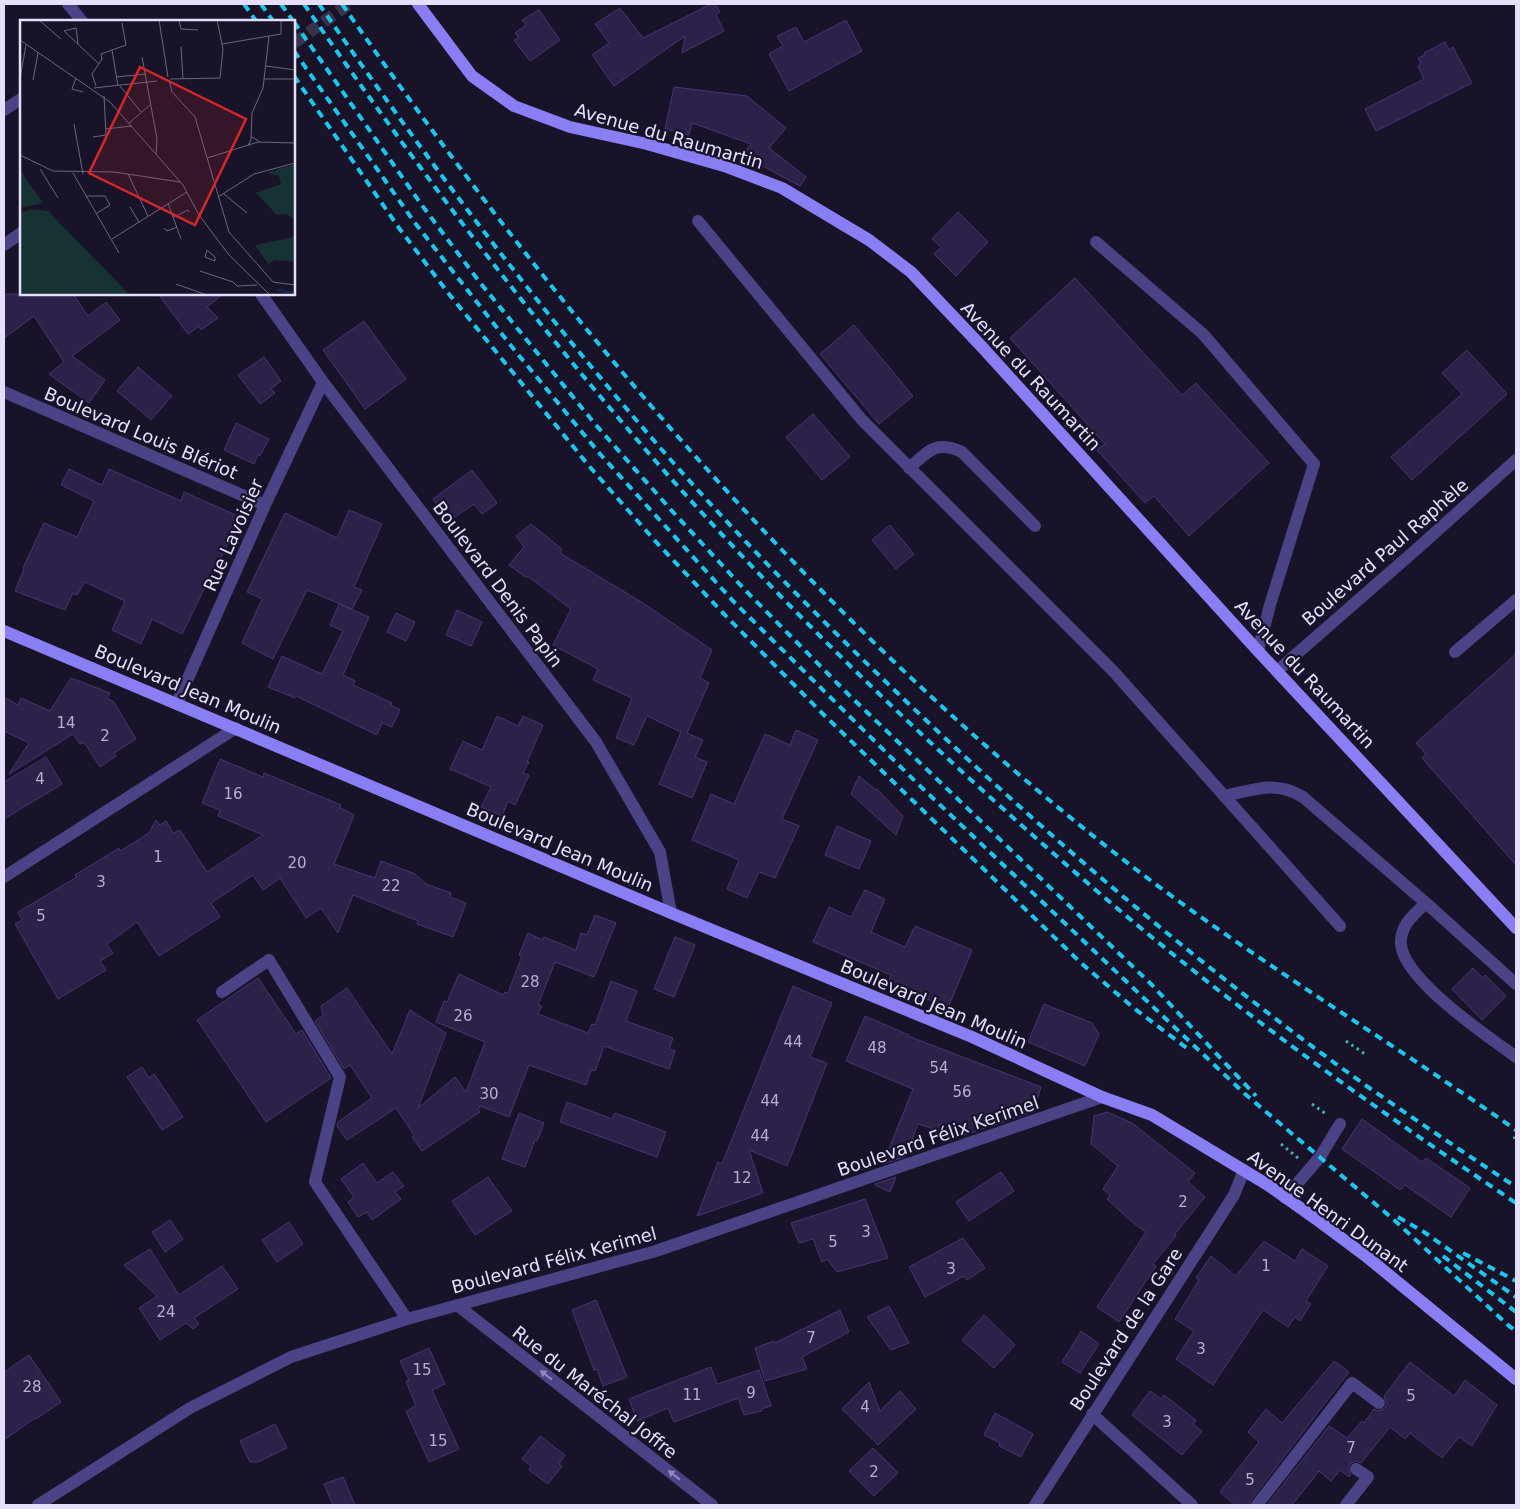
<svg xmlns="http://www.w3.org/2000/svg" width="1520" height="1509" viewBox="0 0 1520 1509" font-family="'DejaVu Sans',sans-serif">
	<rect width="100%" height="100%" fill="#19132a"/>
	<!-- building -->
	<path fill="#2c2149" stroke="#463573" d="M711 4H715L720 12 716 15 724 31 682 53 685 36 614 86 592 55 609 43 595 24 620 8 643 38Z
		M539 10 560 40 530 61 514 40 519 37 515 33 526 25 522 20Z
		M846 20 862 51 789 91 769 54 783 46 777 36 796 27 804 42Z
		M1445 42 1449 50 1453 47 1472 83 1376 131 1365 109 1424 79 1418 66 1421 64 1418 58 1425 55 1424 53Z
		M674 87 747 96 786 128 769 148 806 177 800 186 742 155 751 144 692 123 689 135 665 129Z
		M958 212 988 242 956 276 934 254 941 247 932 239Z
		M1075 278 1182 395 1196 383 1269 463 1189 536 1154 496 1145 503 1097 450 1105 444 1010 338Z
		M4 294H73L88 316 106 302 120 320 72 356 105 380 89 403 49 374 64 362 34 316 4 338Z
		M158 294H223L207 307 218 318 201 330 199 326 188 334Z
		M364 321 406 379 365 409 323 350Z
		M854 325 913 396 879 424 820 354Z
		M1467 350 1507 394 1412 480 1391 457 1462 394 1442 373Z
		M264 357 281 381 271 389 275 393 260 404 238 375Z
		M138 367 172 396 151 420 117 391Z
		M813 414 850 457 822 480 786 437Z
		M236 423 269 439 260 456 258 455 254 464 224 450Z
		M69 469 102 485 109 469 181 501 184 492 240 517 208 586 206 585 182 634 152 619 141 644 112 630 125 601 85 582 77 595 73 593 65 610 15 591 24 569 23 568 44 523 77 537 94 501 61 485Z
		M472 470 497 503 482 514 474 504 449 521 433 499Z
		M349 510 382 524 354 587 362 590 352 609 307 590 273 659 242 643 262 599 247 592 285 513 337 538Z
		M531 524 562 549 560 553 643 603 712 650 700 678 709 683 687 733 703 740 695 757 707 762 692 798 659 784 681 732 647 716 634 745 616 738 632 698 593 680 598 669 553 645 571 609 529 577H525L509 565 524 547 516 536Z
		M890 525 914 554 896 569 872 540Z
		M339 604 369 617 343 675 355 681 353 685 392 703 391 705 400 710 392 727 382 723 377 735 296 696 295 698 268 687 282 656 322 674 343 631 330 625Z
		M457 610 482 622 471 646 446 635Z
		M396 613 415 622 406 641 387 632Z
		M1516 654V865L1422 758 1426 754 1416 743Z
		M71 678 110 693 107 698 114 702 136 739 114 753 116 756 100 767 84 742 80 744 73 734 9 774 29 743 4 731V697L18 705 21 698 50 711Z
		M497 716 518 726 523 716 543 725 527 762H529L523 773 529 775 515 805 508 801 502 816 481 807 491 787 450 769 463 741 482 750Z
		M796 730 818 740 782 819 799 826 775 878 759 872 747 898 727 889 739 860 692 840 711 794 734 804 765 734 790 745Z
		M46 757 62 784 4 819V782Z
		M220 759 263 777 264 773 341 805 340 808 354 815 334 864 375 878 381 861 415 874 426 884 451 893 450 897 466 903 453 937 417 924 418 921 353 895 338 933 321 908 306 918 280 878 263 890 253 875 211 903 220 917 159 956 137 922 107 944 113 953 100 961 106 970 58 999 15 924 22 920 18 912 77 877 75 875 119 848 120 851 149 833 156 820 160 825 166 821 173 833 180 830 207 872 263 835 218 816 220 810 202 803Z
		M859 776 876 790 877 789 903 816 896 835 851 794Z
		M837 826 871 841 859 869 825 855Z
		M865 890 885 899 871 932 905 947 915 926 972 950 948 1008 888 982 891 975 813 942 829 907 851 917Z
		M595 915 616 923 594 977 555 962 538 1005 542 1006 538 1014 588 1033 592 1024 595 1025 611 981 637 991 626 1021 673 1038 669 1049 675 1051 669 1069 604 1046 595 1071 591 1070 586 1085 529 1065 509 1117 480 1106 478 1110 480 1112 422 1151 412 1137 414 1135 396 1108 347 1140 337 1126 338 1122 372 1098 350 1065 344 1069 315 1021 323 1015 321 1006 347 988 392 1054 410 1010 446 1033 418 1108 455 1077 466 1092 485 1042 436 1022 444 1001 447 1002 459 974 503 995 505 992 508 993 522 956 519 955 528 933 543 940 544 937 576 950 581 933 587 935Z
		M675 937 695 945 674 997 654 989Z
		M1473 968 1483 978 1485 975 1506 996 1482 1020 1452 989Z
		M258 978 296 1034 302 1030 331 1078 266 1122 197 1020Z
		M793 986 832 1003 810 1057 827 1063 787 1166 749 1150 763 1193 697 1216 718 1162 722 1164Z
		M1044 1004 1092 1023 1099 1034 1085 1066 1028 1042Z
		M865 1016 909 1035 908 1036 1041 1087 1033 1112 959 1137 918 1124 905 1157 883 1164 913 1089 846 1061Z
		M142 1067 149 1078 154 1074 183 1117 162 1130 127 1077Z
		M567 1102 612 1119 615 1113 666 1132 657 1157 560 1122Z
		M1107 1112 1132 1123 1195 1173 1188 1182 1205 1197 1174 1235 1176 1236 1153 1264 1156 1266 1119 1322 1097 1307 1146 1232 1132 1222 1107 1199 1110 1195 1103 1189 1118 1166 1091 1144 1094 1116Z
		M519 1113 544 1123 537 1141 535 1140 525 1167 502 1159Z
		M1362 1119 1422 1162 1426 1158 1470 1188 1451 1217 1405 1185 1400 1190 1342 1149Z
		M363 1163 377 1183 393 1172 404 1186 395 1192 401 1199 372 1220 367 1212 358 1217 348 1202 354 1197 341 1179Z
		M1001 1172 1014 1191 969 1221 956 1202Z
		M488 1177 512 1211 475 1235 452 1201Z
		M896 1177 890 1192 875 1185V1184Z
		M865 1199 888 1258 837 1272 827 1259 822 1262 813 1239 799 1243 791 1223Z
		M170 1220 183 1239 165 1252 152 1232Z
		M289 1222 303 1244 277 1262 262 1240Z
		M963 1238 985 1268 967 1280 964 1276 925 1297 909 1267Z
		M1264 1241 1295 1261 1302 1249 1328 1266 1306 1301 1311 1304 1300 1321 1295 1317 1288 1327 1263 1310 1213 1385 1176 1359 1194 1331 1175 1319 1199 1280 1196 1278 1211 1256 1236 1276Z
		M150 1249 179 1295 222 1266 238 1289 194 1318 199 1324 193 1329 186 1323 160 1340 139 1308 157 1296 124 1265Z
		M596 1300 627 1377 603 1386 597 1369 594 1370 572 1310Z
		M889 1306 909 1343 891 1350 867 1317Z
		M840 1310 849 1332 802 1357 807 1369 765 1381 755 1348 774 1341 775 1343Z
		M984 1315 1015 1345 994 1368 962 1340Z
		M1081 1331 1099 1344 1080 1373 1062 1362Z
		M429 1348 445 1384 432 1390 459 1449 429 1462 406 1411 416 1406 406 1381 409 1380 400 1361Z
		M29 1355 61 1402 36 1419 35 1418 4 1440V1372Z
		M1334 1361 1349 1372 1251 1500 1249 1505H1235L1220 1492 1259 1442 1248 1432 1266 1409 1282 1423Z
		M1410 1362 1454 1396 1465 1380 1497 1405 1472 1446 1459 1437 1442 1458 1410 1433 1405 1439 1390 1427 1361 1463 1356 1461 1350 1464 1348 1469 1351 1475 1349 1477 1340 1470 1331 1481 1319 1471 1292 1505H1267L1329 1426 1347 1438 1362 1421 1364 1423 1374 1409 1379 1411 1385 1408 1387 1403 1384 1396Z
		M711 1367 717 1384 759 1370 771 1406 761 1409 762 1411 744 1415 738 1398 674 1422 668 1408 637 1421 629 1399Z
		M869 1382 880 1411 900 1391 916 1409 878 1445 842 1409Z
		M1150 1391 1161 1399 1164 1395 1196 1420 1193 1424 1202 1431 1182 1455 1132 1415Z
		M995 1413 1033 1434 1021 1457 999 1446 1000 1443 984 1435Z
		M275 1424 287 1448 258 1462H250L240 1441Z
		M540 1436 565 1455 559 1464 562 1466 548 1484 529 1470 531 1466 522 1459Z
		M873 1448 898 1473 874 1496 849 1471Z
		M343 1477 355 1505H333L324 1484Z"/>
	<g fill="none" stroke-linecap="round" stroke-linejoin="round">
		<!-- street-tunnel -->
		<path stroke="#38324a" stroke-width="12" stroke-dasharray="12 6" stroke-linecap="butt" d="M294 43 349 4"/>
		<!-- path -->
		<path stroke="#3cb2b4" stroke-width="3" stroke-dasharray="2.5 4" stroke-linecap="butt" d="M1346 1041 1365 1054
			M1312 1104 1326 1114
			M1514 1139 1516 1135
			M1281 1144 1298 1158"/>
		<!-- lane -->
		<path stroke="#4a4385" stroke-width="12" d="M698 221 862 420 1114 672 1340 926
			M1096 242 1203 334 1314 464 1270 605 1258 651
			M909 468C929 451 935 440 962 452L1035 526
			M1455 652 1516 600
			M1224 796C1254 790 1275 780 1303 797L1426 903
			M1516 984 1426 903C1415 914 1402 923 1401 940 1397 976 1489 1037 1516 1057
			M222 992 269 960 340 1077 315 1182 407 1319
			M1285 1198 1320 1157 1340 1124"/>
		<!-- street -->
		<path stroke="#4a4385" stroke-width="12" d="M68 4 82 21
			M4 110 21 99
			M4 245 21 233
			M261 294 323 382 596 742 660 852 671 913
			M4 392 265 505
			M1277 671 1419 547 1516 460
			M177 703 265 505 323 382
			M4 877 236 728
			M457 1305 712 1505
			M1092 1414 1192 1505
			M38 1505 190 1408 291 1357 407 1319 656 1251 1102 1097
			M1035 1505 1234 1195 1244 1170
			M1257 1505 1352 1383 1379 1403
			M1346 1505 1368 1477 1356 1469"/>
		<!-- secondary -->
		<path stroke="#8a7ef4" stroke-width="12" d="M418 4 472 76 514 106 570 127 647 144 724 166 782 188 869 240 911 272 983 348 1258 651 1516 928
			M4 631 671 913 972 1037 1102 1097 1152 1115 1268 1185 1316 1219 1367 1257 1516 1379"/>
		<!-- rail -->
		<path stroke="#1bc7ec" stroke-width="4" stroke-dasharray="8 6" stroke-linecap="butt" d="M244 4 256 21
			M261 4 273 21
			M281 4 293 21
			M304 4C410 158 522 307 645 449 752 572 869 688 991 798 1057 857 1124 916 1194 971 1298 1054 1406 1129 1516 1203
			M319 4C424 156 535 304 656 443 728 526 806 605 886 682 1037 828 1197 965 1368 1087 1417 1121 1466 1154 1516 1187
			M342 4C561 320 812 616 1116 854 1244 954 1384 1037 1516 1130
			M294 22 421 204 478 280 595 424 672 511 746 591 848 694 1152 985 1256 1096
			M294 51 415 223 512 347 600 454 733 601 918 784 1245 1094 1393 1219 1509 1326 1516 1331
			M294 76 399 228 449 294 589 466 657 543 723 613 822 713 1081 963 1135 1009 1188 1049
			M1398 1217 1424 1232 1516 1297
			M1463 1253 1516 1281
			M1443 1256 1516 1312"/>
	</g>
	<!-- one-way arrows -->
	<defs><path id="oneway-solid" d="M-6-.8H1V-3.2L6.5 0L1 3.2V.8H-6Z" transform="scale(1.25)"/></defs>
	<g fill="#9089bb">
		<use href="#oneway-solid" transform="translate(546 1375) rotate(-142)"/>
		<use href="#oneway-solid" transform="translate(674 1475) rotate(-142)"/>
	</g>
	<g text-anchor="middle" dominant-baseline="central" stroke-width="4.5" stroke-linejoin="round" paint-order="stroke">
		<!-- number labels -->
		<g font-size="15" fill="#b7b0cf">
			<text x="66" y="723">14</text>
			<text x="105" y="736">2</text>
			<text x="40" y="779">4</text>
			<text x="233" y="794">16</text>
			<text x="158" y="857">1</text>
			<text x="297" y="863">20</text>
			<text x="101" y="882">3</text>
			<text x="391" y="886">22</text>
			<text x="41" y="916">5</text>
			<text x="530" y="982">28</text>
			<text x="463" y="1016">26</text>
			<text x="793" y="1042">44</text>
			<text x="877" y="1048">48</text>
			<text x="939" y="1068">54</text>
			<text x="962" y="1092">56</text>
			<text x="489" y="1094">30</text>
			<text x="770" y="1101">44</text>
			<text x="760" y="1136">44</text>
			<text x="742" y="1178">12</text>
			<text x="1183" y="1202">2</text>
			<text x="866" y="1232">3</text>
			<text x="833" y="1242">5</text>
			<text x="1266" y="1266">1</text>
			<text x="951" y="1269">3</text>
			<text x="166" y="1312">24</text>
			<text x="811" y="1338">7</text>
			<text x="1201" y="1349">3</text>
			<text x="422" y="1370">15</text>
			<text x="32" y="1387">28</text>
			<text x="751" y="1393">9</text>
			<text x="692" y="1395">11</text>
			<text x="1411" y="1396">5</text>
			<text x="865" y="1407">4</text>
			<text x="1167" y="1422">3</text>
			<text x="438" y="1441">15</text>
			<text x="1351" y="1448">7</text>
			<text x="874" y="1472">2</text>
			<text x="1250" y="1480">5</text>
		</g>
		<!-- street labels -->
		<g font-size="18" fill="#e5dffc" stroke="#19132a">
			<text transform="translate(669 136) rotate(16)">Avenue du Raumartin</text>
			<text transform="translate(1031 376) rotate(47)">Avenue du Raumartin</text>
			<text transform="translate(141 433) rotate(23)">Boulevard Louis Blériot</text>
			<text transform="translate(233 535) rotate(-66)">Rue Lavoisier</text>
			<text transform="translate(1385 552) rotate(-41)">Boulevard Paul Raphèle</text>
			<text transform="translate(498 584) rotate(53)">Boulevard Denis Papin</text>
			<text transform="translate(1305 674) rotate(47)">Avenue du Raumartin</text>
			<text transform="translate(188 689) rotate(23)">Boulevard Jean Moulin</text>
			<text transform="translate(560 847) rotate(23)">Boulevard Jean Moulin</text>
			<text transform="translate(934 1004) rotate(23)">Boulevard Jean Moulin</text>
			<text transform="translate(938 1136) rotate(-19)">Boulevard Félix Kerimel</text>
			<text transform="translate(1328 1211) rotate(36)">Avenue Henri Dunant</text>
			<text transform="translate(554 1260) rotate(-15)">Boulevard Félix Kerimel</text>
			<text transform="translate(1126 1329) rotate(-57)">Boulevard de la Gare</text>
			<text transform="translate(595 1392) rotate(38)">Rue du Maréchal Joffre</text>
		</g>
	</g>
	<!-- overview -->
	<g transform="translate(20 20)">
		<rect width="275" height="275" fill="#19132a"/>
		<path d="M275 144V200L267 194 257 195 236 173 261 164 259 156 247 153ZM0 149 7 160 23 183 0 188ZM15 189 28 191 110 275H0V192ZM275 217V242L255 240 248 244 235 225Z" fill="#173233"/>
		<path fill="none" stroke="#14264d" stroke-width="2.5" d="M257 270 275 273"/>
		<path fill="none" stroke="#6b657e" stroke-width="1" d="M19 0 41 19M139 0 148 57M159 0 161 9 178 10M0 20 90 82 163 165 179 195 209 235 250 275M58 24 56 8 44 11 79 44M202 24 261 14V0M161 27 163 59M92 30 98 66M122 37 137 119 136 134M246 46 275 50M96 57 126 54M0 58 6 25M56 58 52 69 63 72M150 59 200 58 203 29 197 0M244 59H275M13 60 18 33M149 60 152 72 175 97 209 212 253 262 275 265M76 66 72 54 82 39 81 34 106 25 102 3M100 66 121 92M74 68 137 61M109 103 130 85M54 104 63 154M85 109 112 106M73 117 86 115 84 76M231 118 232 93 243 68 249 16M228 126 232 117 240 122M0 135 33 151 94 152 160 162M187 138 238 122 275 123M20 149 38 178M53 153 99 233M108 154 128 196M204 174 227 193M67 176H85L90 185 77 193M198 177 234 154 275 143M148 183 161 219M110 187 119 202M154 197 168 190 169 192M144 208 147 211 157 207M92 219 167 172M187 230 195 237V241L185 237ZM180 251 213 262 217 266 237 265M156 264 187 275"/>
		<path fill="#d62828" fill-opacity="0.15" stroke="#d62828" stroke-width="2.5" d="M120 47 226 99 175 205 69 153Z"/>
		<rect width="275" height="275" fill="none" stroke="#e5dffc" stroke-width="2.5"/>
	</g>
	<!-- border -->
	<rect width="1520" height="1509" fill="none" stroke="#e5dffc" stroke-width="10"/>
</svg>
